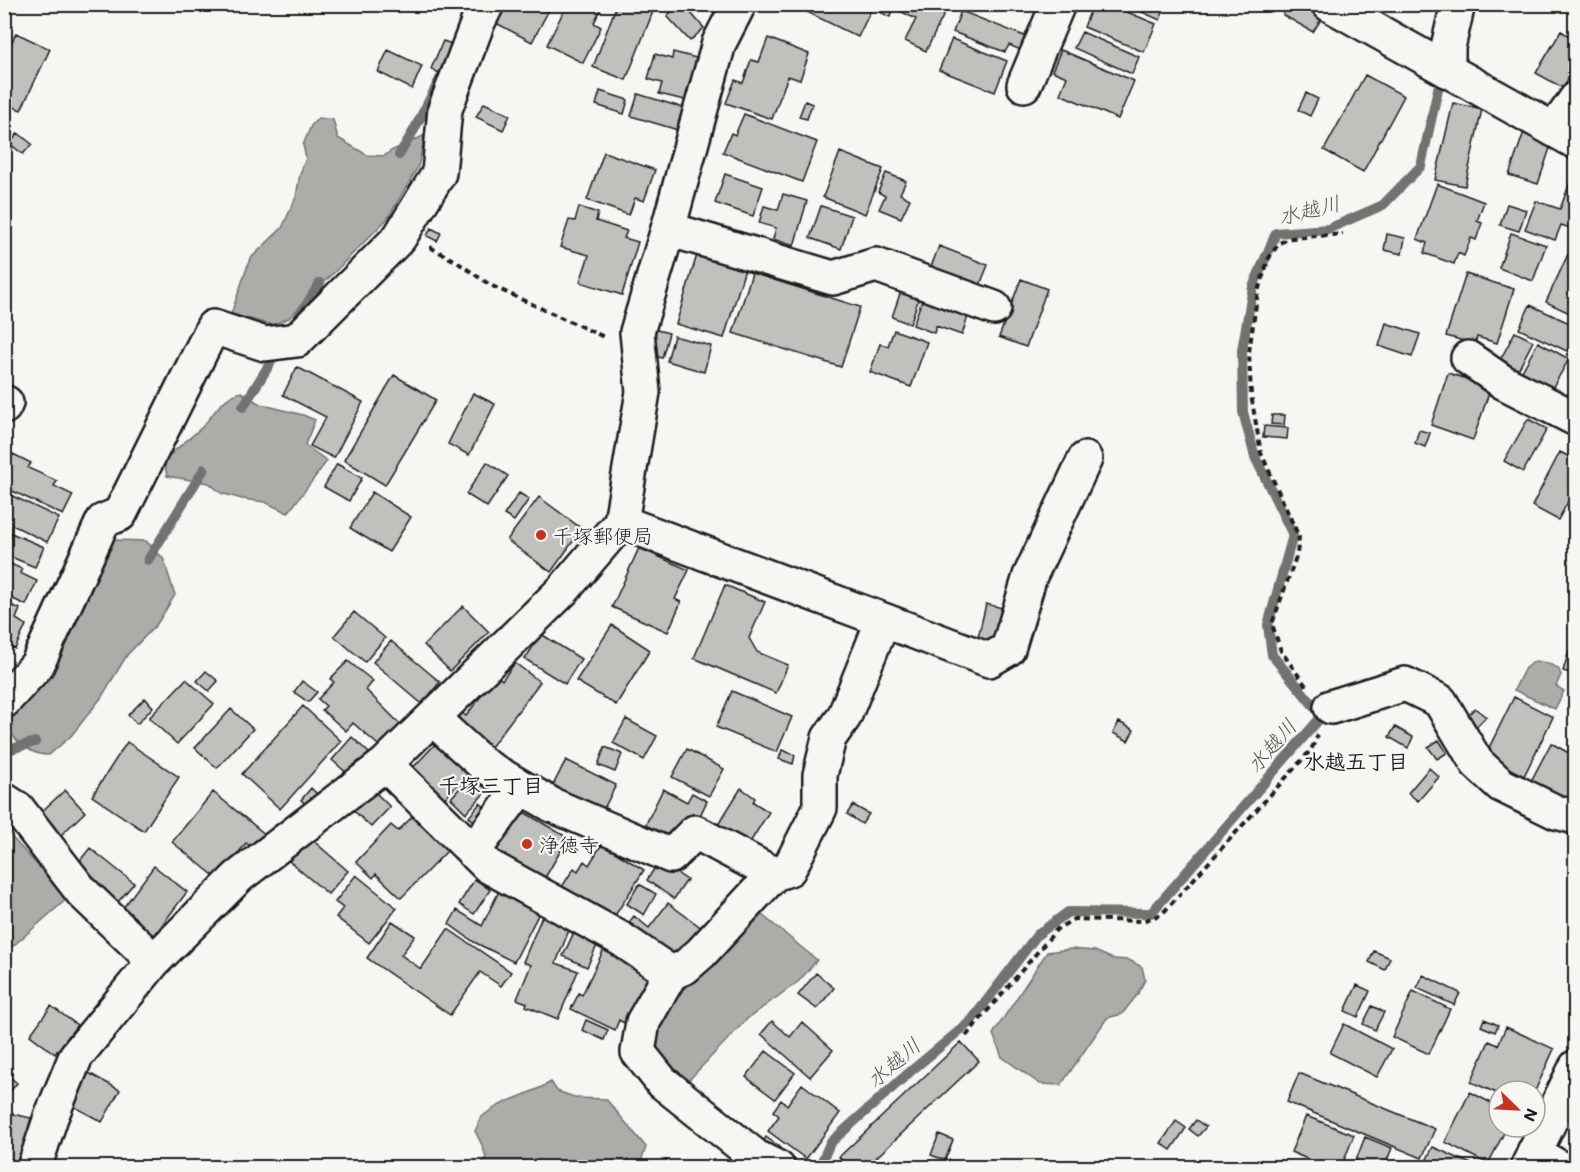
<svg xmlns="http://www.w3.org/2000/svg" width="1580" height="1172" viewBox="0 0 1580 1172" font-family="Mali,'Klee One',sans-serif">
	<rect width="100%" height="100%" fill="#f6f6f2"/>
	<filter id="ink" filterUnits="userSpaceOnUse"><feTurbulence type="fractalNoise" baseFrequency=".0167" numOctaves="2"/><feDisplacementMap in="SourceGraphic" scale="12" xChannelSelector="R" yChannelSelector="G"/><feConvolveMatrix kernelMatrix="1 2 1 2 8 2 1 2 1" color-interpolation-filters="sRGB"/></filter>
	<g filter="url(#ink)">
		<!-- water -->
		<path fill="#acaca9" stroke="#727271" stroke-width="1.5" d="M318 118 333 120 338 138 367 155 384 156 391 151 425 135 418 167 388 218 289 318 272 325 231 314 250 259 282 228 296 197 300 174 306 158 303 145 311 126Z
			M241 392 260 404 303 415 315 420 305 445 327 461 288 513 265 502 242 499 221 493 209 483 167 476 164 461C176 448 191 438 203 426 215 412 223 397 241 392Z
			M114 540 146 541 163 558 175 595 157 624 127 655 101 698 71 736 49 755C30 755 17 743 7 728L15 709 45 682 88 597 101 562Z
			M1535 661 1547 663 1558 668 1561 675 1556 686 1564 691 1555 709 1514 690 1525 668Z
			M4 829 68 898 5 953H4Z
			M761 914 817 960 799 981 747 1019 687 1082 655 1056 652 1038 658 1014Z
			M1071 949 1095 951 1113 959 1129 960 1142 967 1145 980 1137 995 1122 1014 1107 1018 1061 1085 1040 1084 1002 1057 993 1034 1047 952Z
			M551 1082 557 1091 577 1098 606 1099 646 1147 639 1167H480L486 1157 482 1145 475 1131C477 1128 479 1121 481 1118 498 1101 531 1095 551 1082Z"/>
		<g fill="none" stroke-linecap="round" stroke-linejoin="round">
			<!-- stream -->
			<path stroke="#727271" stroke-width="10" d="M399 155 414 130 440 79
				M295 323 320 283
				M243 407 279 349
				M148 560 204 469
				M4 751 35 742
				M819 1168 830 1143 911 1071 971 1021 1037 935 1068 912 1151 913 1322 716 1272 655 1268 625 1293 535 1255 457 1243 412 1242 350 1253 287 1276 233 1328 229 1383 205 1421 166 1440 80"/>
		</g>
		<!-- building -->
		<path fill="#c0c0bd" stroke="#1c1c1c" stroke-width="1.5" d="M503 4H552L532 42 494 22Z
			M567 4H603L594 23 601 27 583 63 547 45Z
			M617 4H656L626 80 593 67Z
			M679 4H683L704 28 690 41 667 16Z
			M806 4H939L947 8 926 51 905 41 916 19 894 8 890 17 872 8 858 37 803 10Z
			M1093 4H1108L1156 24 1144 52 1084 27Z
			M1124 4H1166L1160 20Z
			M1289 4H1298L1322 18 1313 32 1283 15Z
			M961 11 1027 37 1021 50 1009 45 1005 52 953 32Z
			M1561 31 1576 40V66L1563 88 1536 73Z
			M1082 32 1139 57 1132 74 1074 48Z
			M16 33 50 49 21 110 4 103V59Z
			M768 38 809 54 800 80 788 76 772 119 726 103 735 80 743 83 751 60 759 62Z
			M952 39 1007 61 995 92 939 70Z
			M443 41 452 44 439 73 431 69Z
			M388 50 422 66 412 89 378 72Z
			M1061 50 1134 81 1118 119 1060 94 1067 77 1052 71Z
			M673 52 700 59 689 101 659 94 662 83 648 79 655 54 672 59Z
			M1365 75 1404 96 1363 172 1324 150Z
			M600 91 628 100 624 114 596 105Z
			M1306 93 1318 99 1310 116 1298 110Z
			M638 94 684 108 678 130 631 116Z
			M805 101 812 104 807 119 799 117Z
			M484 103 510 115 503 130 476 117Z
			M1453 103 1482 109 1465 186 1435 180Z
			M744 114 817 142 802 182 723 152 731 133 735 135Z
			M1524 132 1552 142 1538 184 1509 175Z
			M18 133 32 144 23 154 10 144Z
			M604 152 655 170 644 201 635 198 629 215 587 200Z
			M840 152 883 169 865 214 823 197Z
			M886 173 906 181 900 194 910 199 901 218 879 209 885 196 878 192Z
			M725 174 763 187 753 216 715 203Z
			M1572 177 1576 179V230L1561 225 1555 240 1525 229 1536 201 1560 209Z
			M1437 184 1484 202 1477 221 1482 223 1476 240 1471 238 1464 256 1458 253 1454 264 1424 253 1427 243 1417 239Z
			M783 194 807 201 794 246 773 239 776 228 759 223 764 206 778 210Z
			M1507 204 1526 210 1519 231 1500 225Z
			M821 206 852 216 841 249 810 238Z
			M579 207 598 213 596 221 627 231 624 238 638 242 622 295 580 282 589 255 560 247 569 220 575 221Z
			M431 228 441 233 437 241 427 236Z
			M1511 233 1546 245 1533 281 1499 268Z
			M1387 234 1405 238 1402 254 1384 250Z
			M939 246 988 265 978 290 929 272Z
			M1570 250 1576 252V316L1546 302Z
			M697 255 745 269 724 338 676 324Z
			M752 273 860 307 841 367 733 333Z
			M1466 274 1514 289 1497 343 1477 337 1475 344 1446 336Z
			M1021 279 1047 289 1026 347 999 337Z
			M902 288 920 295 910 324 892 317Z
			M923 297 969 313 962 335 936 326 934 333 913 325Z
			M1530 305 1576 326V332L1567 351 1519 329Z
			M1386 323 1420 334 1412 357 1379 346Z
			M653 329 669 333 662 358 646 354Z
			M894 330 927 342 911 387 870 372 880 344 888 346Z
			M1515 332 1533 341 1516 374 1498 364Z
			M674 336 711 346 704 372 667 361Z
			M1538 342 1569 359 1550 392 1520 375Z
			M297 367 363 402 334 458 310 446 326 417 283 395Z
			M1448 373 1491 387 1473 440 1431 425Z
			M394 375 436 400 385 485 344 460Z
			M473 393 495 404 469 455 448 444Z
			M1272 415H1285L1284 425 1271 424Z
			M1528 419 1547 429 1523 472 1504 461Z
			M1264 426 1288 428 1287 439 1263 437Z
			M1419 430 1430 433 1425 447 1415 443Z
			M1560 452 1576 460V487L1558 520 1532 506Z
			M13 454 31 463 28 468 57 481 54 486 73 495 63 515 4 487V472Z
			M487 462 508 476 487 507 466 494Z
			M337 464 362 478 349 501 324 487Z
			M4 492 59 518 47 542 4 521Z
			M372 492 411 517 389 552 350 528Z
			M519 493 529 499 514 521 504 515Z
			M539 497 582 529 551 572 507 540Z
			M4 530 44 547 35 567 4 554Z
			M639 548 689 570 675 599 681 602 668 632 612 607Z
			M4 561 22 569 20 573 37 581 26 605 4 595Z
			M725 585 765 602 749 638 757 652 788 665 776 693 694 658Z
			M4 602 20 609 16 619 26 625 15 649 4 644Z
			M986 604 1007 609 998 643 978 638Z
			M463 606 489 632 450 671 424 645Z
			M354 612 385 638 365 662 334 636Z
			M612 625 650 650 616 705 576 681Z
			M541 634 581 659 565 684 525 659Z
			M391 641 440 682 422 704 373 662Z
			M1569 651 1576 652 1574 674 1563 671Z
			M348 661 373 681 366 690 405 729 385 751 353 723 346 731 322 710 326 706 318 699 334 682 330 679Z
			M515 663 540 682 485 755 442 722 453 706 466 716 481 696 470 688 493 673 502 680Z
			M206 671 218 681 209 691 197 681Z
			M186 679 214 704 177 744 149 718Z
			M302 681 317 692 308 702 294 692Z
			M732 691 792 717 777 752 716 727Z
			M1514 697 1553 717 1524 776 1485 756Z
			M145 698 153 707 137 724 128 715Z
			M303 706 341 741 280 809 242 774Z
			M1475 708 1486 717 1468 735 1458 726Z
			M231 709 253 729 217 768 195 748Z
			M626 719 657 736 644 760 613 743Z
			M1119 722 1134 730 1128 741 1113 733Z
			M1395 727 1413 737 1408 748 1389 737Z
			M352 737 369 753 349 775 332 760Z
			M441 738 473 769 438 805 406 775Z
			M1439 740 1447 753 1437 759 1428 747Z
			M127 742 179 777 144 831 92 796Z
			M1551 743 1576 757V807L1530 783Z
			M605 747 622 754 615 772 598 765Z
			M687 749 724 769 709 796 672 777Z
			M782 750 795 755 793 764 779 759Z
			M566 760 616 785 598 820 548 795Z
			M1429 768 1439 777 1418 801 1408 793Z
			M476 770 492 785 466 813 451 798Z
			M311 788 319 796 309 807 301 800Z
			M371 788 390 807 371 827 351 808Z
			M741 788 755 798 753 802 769 812 744 852 713 833Z
			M663 789 687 802 692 793 707 801 696 824 685 818 671 844 655 835 657 832 645 826Z
			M65 790 85 812 60 836 39 814Z
			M213 792 266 835 254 849 246 843 218 879 172 842Z
			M480 803 489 811 478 824 469 817Z
			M853 805 869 814 862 824 847 814Z
			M517 808 568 838 542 883 491 853Z
			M414 815 449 849 401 898 376 874 373 878 356 862 391 825 398 831Z
			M309 837 348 871 328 894 289 861Z
			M602 844 644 870 609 925 558 893 574 868 578 871 584 861 589 865Z
			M90 848 134 883 118 902 75 867Z
			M659 861 687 880 674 899 647 880Z
			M154 866 187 892 153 937 120 912Z
			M356 875 397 908 369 943 336 917 343 908 335 902Z
			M475 879 490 890 474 914 459 904Z
			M639 884 656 894 644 915 627 904Z
			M501 887 542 907 514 962 474 942 449 924 457 910 482 926Z
			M668 903 703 929 672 969 622 931 634 916 649 928Z
			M543 914 571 925 556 963 578 971 558 1019 526 1006 527 1003 517 999 531 965 523 962Z
			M392 921 415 936 401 955 421 969 448 929 511 972 501 986 480 972 450 1015 367 958Z
			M575 930 599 941 587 967 563 956Z
			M606 945 653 967 626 1024 619 1020 615 1030 571 1009 579 993 582 995Z
			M1374 951 1390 958 1385 970 1369 962Z
			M816 973 834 988 817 1009 798 995Z
			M1423 975 1460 993 1454 1005 1417 988Z
			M1357 985 1370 991 1358 1017 1345 1011Z
			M1413 991 1450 1009 1429 1054 1392 1037Z
			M51 1006 77 1025 55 1054 30 1035Z
			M1372 1006 1384 1012 1375 1030 1363 1024Z
			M1484 1019 1498 1025 1495 1032 1481 1026Z
			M586 1020 608 1030 604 1040 582 1030Z
			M772 1021 790 1037 802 1022 833 1050 810 1077 761 1034Z
			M1344 1024 1392 1049 1377 1077 1330 1053Z
			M1506 1027 1554 1049 1535 1091H1499V1094L1471 1082 1489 1041 1498 1045Z
			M961 1042 979 1061 865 1168H849L839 1157Z
			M766 1051 795 1073 775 1099 746 1077Z
			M85 1071 120 1090 102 1122 68 1103Z
			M4 1072 17 1083 4 1099Z
			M1299 1073 1435 1129 1422 1158 1287 1102Z
			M802 1084 840 1113 806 1159 768 1131 779 1116 773 1111 781 1100 787 1105Z
			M1470 1092 1499 1107V1127H1507L1488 1164 1445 1142Z
			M4 1112 31 1118 20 1162 4 1158Z
			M1306 1116 1354 1135 1341 1168H1328L1291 1152Z
			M1196 1120 1206 1127 1198 1136 1189 1129Z
			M1176 1121 1186 1128 1171 1150 1161 1143Z
			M939 1134 953 1140 945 1160 931 1155Z
			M766 1137 780 1147 774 1156 760 1145Z
			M1365 1137 1392 1148 1384 1168H1353Z
			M1433 1147 1478 1167V1168H1441L1426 1161Z
			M1414 1161 1425 1168H1410Z"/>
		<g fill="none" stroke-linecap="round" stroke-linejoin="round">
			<defs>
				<path id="minor" d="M1329 4 1576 142
					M1448 71V47L1458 4
					M1024 85 1058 4
					M1554 130 1576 99
					M668 229 833 278 876 265 994 308
					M1468 358 1503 382 1574 418
					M4 407 6 403
					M883 620 989 660 1008 649 1030 576 1085 459
					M4 701 37 665 103 521 120 514 213 327 265 344 297 340 399 238 439 173 445 109 478 22 487 4
					M1331 707 1405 684 1440 701 1477 763 1501 785 1556 812 1576 817
					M432 718 485 766 552 805 671 856 695 832 774 874 789 869 820 808V775L829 738 844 717 883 620 621 522
					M385 764 488 866 621 939 671 973 643 1022 638 1052 662 1082 756 1157 778 1168
					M4 800 18 809 82 892 154 961
					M473 852 521 787
					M671 973 685 967 701 953 774 874
					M1534 1152 1560 1168
					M34 1168 51 1117 76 1056 154 961 238 877 385 764 563 590 621 522 643 392 637 332 668 229 719 43 739 4
					M1527 1168 1576 1067"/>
			</defs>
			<!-- minor casing -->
			<use href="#minor" stroke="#1c1c1c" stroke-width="38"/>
			<!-- path -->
			<path stroke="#1c1c1c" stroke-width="4" stroke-dasharray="6 4.5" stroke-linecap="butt" d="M430 247 457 262 490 285 604 337
				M1306 686 1281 651 1272 624 1297 554 1299 537 1261 453 1251 395 1249 352 1258 291 1269 258 1279 243 1292 238 1343 234
				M966 1036 1057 929 1074 919 1143 921 1162 914 1311 750 1318 735"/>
			<!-- minor -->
			<use href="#minor" stroke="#f6f6f2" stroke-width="33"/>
		</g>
	</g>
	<!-- markers -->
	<g fill="#c8321e" stroke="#f6f6f2" stroke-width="2">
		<circle cx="541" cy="535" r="6"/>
		<circle cx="527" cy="844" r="6"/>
	</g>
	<g text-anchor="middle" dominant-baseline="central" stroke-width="4.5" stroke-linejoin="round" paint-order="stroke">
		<!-- poi labels -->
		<g font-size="20" fill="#1c1c1c" stroke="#f6f6f2" text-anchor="start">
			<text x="553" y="535">千塚郵便局</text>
			<text x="539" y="844">浄徳寺</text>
		</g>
		<!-- water labels -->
		<g font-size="21" font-style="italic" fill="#565654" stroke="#f6f6f2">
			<text transform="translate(1309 209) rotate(-14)">水越川</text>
			<text transform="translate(1271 745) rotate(-49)">水越川</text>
			<text transform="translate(893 1062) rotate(-41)">水越川</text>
		</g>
		<!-- neighbourhood labels -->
		<g font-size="21" font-weight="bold" fill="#1c1c1c" stroke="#f6f6f2">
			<text x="1356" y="760">水越五丁目</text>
			<text x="491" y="784">千塚三丁目</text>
		</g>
	</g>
	<!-- margin -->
	<rect width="1580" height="1172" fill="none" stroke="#f6f6f2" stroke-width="24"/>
	<rect x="12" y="12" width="1556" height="1148" fill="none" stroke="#1c1c1c" stroke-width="2" filter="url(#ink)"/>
	<!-- north arrow -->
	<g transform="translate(1517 1109) rotate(114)"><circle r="28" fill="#f6f6f2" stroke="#9f9f9c" stroke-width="1.5"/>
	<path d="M0-4.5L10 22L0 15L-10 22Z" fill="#c8321e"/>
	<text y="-9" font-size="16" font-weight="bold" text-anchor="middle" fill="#1c1c1c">N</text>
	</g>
</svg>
